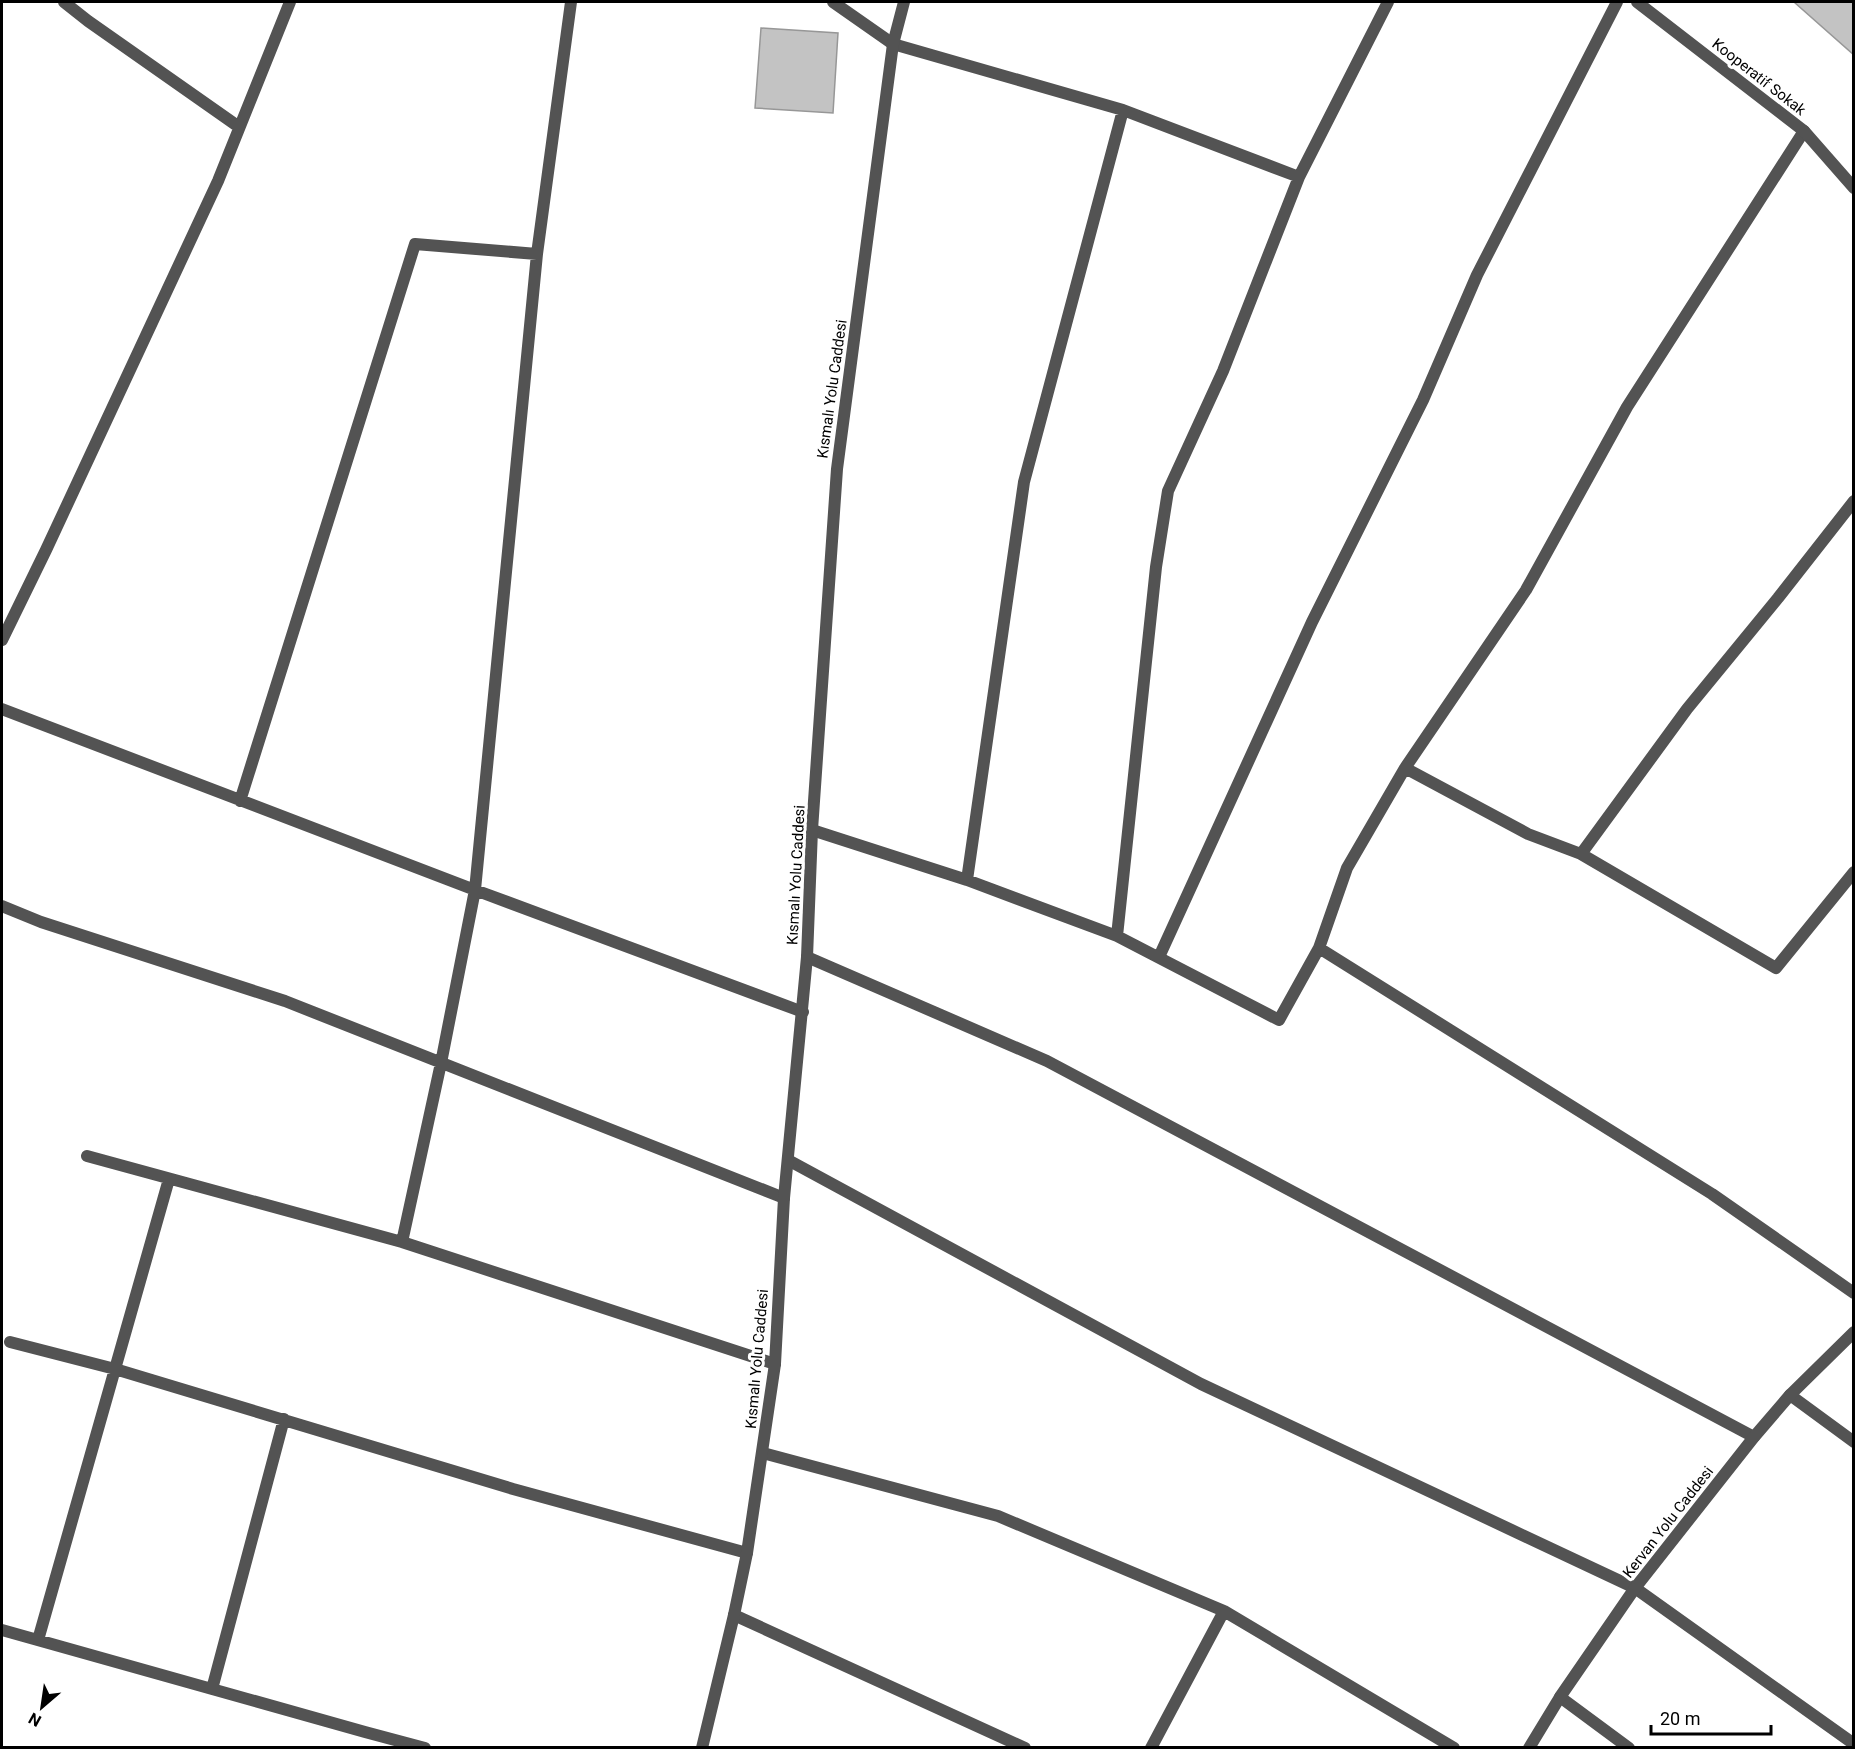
<svg xmlns="http://www.w3.org/2000/svg" width="1855" height="1749" viewBox="0 0 1855 1749" font-family="Roboto,sans-serif">
	<rect width="100%" height="100%" fill="#fff"/>
	<!-- building -->
	<path fill="#c3c3c3" stroke="#979797" stroke-width="1.5" d="M1794 2H1854V55Z
		M761 28 838 33 833 113 755 108Z"/>
	<g fill="none" stroke-linecap="round" stroke-linejoin="round">
		<!-- minor -->
		<path stroke="#535353" stroke-width="12" d="M64 2 88 21 239 127
			M833 2 893 44 1123 110 1299 177
			M2 640 46 550 218 181 290 2
			M2 709 475 890 803 1012
			M1405 768 1528 834 1581 854 1776 968 1854 872
			M240 801 415 244 537 254
			M812 830 967 880 1117 936 1279 1020 1319 948 1347 868 1405 768 1526 590 1627 407 1804 131
			M1581 854 1687 709 1778 598 1854 501
			M967 880 1024 482 1123 110
			M2 906 41 922 285 1001 784 1198
			M1117 936 1156 567 1168 491 1223 371 1299 177 1388 2
			M1319 948 1712 1194 1854 1293
			M807 957 1047 1061 1754 1437
			M1159 957 1312 622 1423 400 1477 275 1617 2
			M87 1156 402 1242 775 1364
			M788 1160 1201 1384 1635 1588 1854 1744
			M402 1242 441 1063 475 890 537 254 571 2
			M10 1342 115 1369 513 1489 747 1553
			M1790 1395 1854 1442
			M763 1453 998 1516 1224 1611 1454 1748
			M734 1615 1025 1748
			M2 1630 365 1732 425 1748
			M38 1640 169 1179
			M212 1689 284 1419
			M1560 1697 1629 1748
			M1151 1748 1224 1611"/>
		<!-- tertiary -->
		<path stroke="#535353" stroke-width="12" d="M1637 2 1804 131 1854 188
			M702 1748 734 1615 747 1553 775 1364 784 1198 807 957 812 830 837 469 893 44 904 2
			M1529 1748 1560 1697 1635 1588 1754 1437 1790 1395 1854 1332"/>
	</g>
	<g text-anchor="middle" dominant-baseline="central" stroke-width="6" stroke-linejoin="round" paint-order="stroke">
		<!-- street labels -->
		<g font-size="15" fill="#000" stroke="#fff">
			<text transform="translate(1759 77) rotate(38)">Kooperatif Sokak</text>
			<text transform="translate(832 389) rotate(-82)">Kısmalı Yolu Caddesi</text>
			<text transform="translate(796 875) rotate(-87)">Kısmalı Yolu Caddesi</text>
			<text transform="translate(757 1359) rotate(-85)">Kısmalı Yolu Caddesi</text>
			<text transform="translate(1668 1522) rotate(-52)">Kervan Yolu Caddesi</text>
		</g>
	</g>
	<!-- border -->
	<rect width="1855" height="1749" fill="none" stroke="#000000" stroke-width="6"/>
	<!-- north arrow -->
	<g transform="translate(42 1707) rotate(209)" stroke="#ffffff" stroke-width="4.5" paint-order="stroke">
	<path d="M0-4.5L10 22L0 15L-10 22Z" fill="#000000"/>
	<text y="-9" font-size="16" font-weight="bold" text-anchor="middle" fill="#000000">N</text>
	</g>
	<!-- scale -->
	<path d="M1651 1725v9h120v-9" fill="none" stroke="#000000" stroke-width="3"/>
	<text x="1660" y="1725" font-size="18" fill="#000000" stroke="#ffffff" stroke-width="4.5" paint-order="stroke">20 m</text>
</svg>
